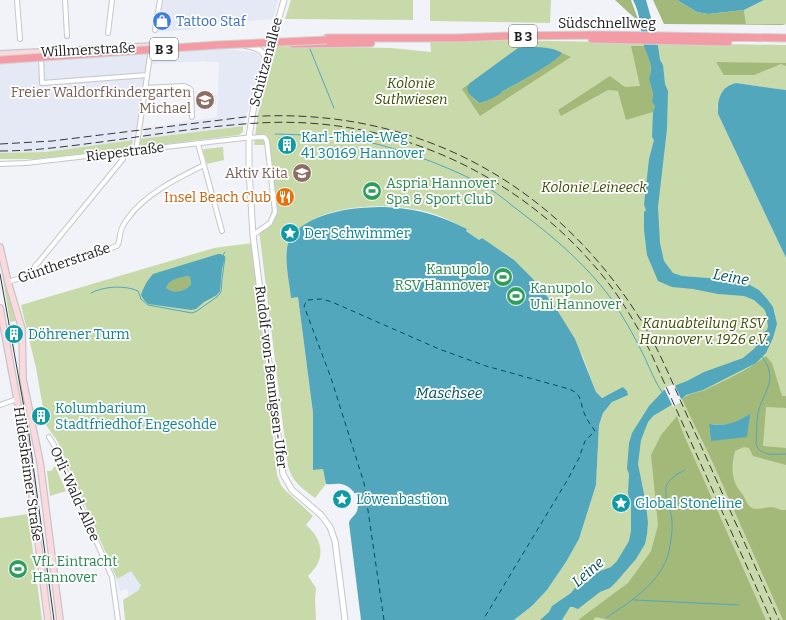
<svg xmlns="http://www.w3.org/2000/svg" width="786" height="620" viewBox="0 0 786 620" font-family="Bitter,serif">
	<rect width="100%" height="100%" fill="#f2f3f9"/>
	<!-- built -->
	<path fill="#e5e8f5" d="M160 0H278L273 19 224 23 190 30 155 32Z
		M214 48 253 52 258 54 261 58V64L251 105 245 116 243 126 140 139 143 138 145 128 217 117 219 62H206V61L149 64 137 129 134 130 132 139 133 140 46 152 0 153V54Z
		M217 95 216 104 194 105V97Z
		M131 570 141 586 140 590 129 596 127 589 120 591 117 579Z"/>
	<!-- green -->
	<path fill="#c9daaa" d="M291 0H413V20L285 19Z
		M430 0H551L550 23 430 21Z
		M764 0H786V24L781 25 746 24 744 10Z
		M430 39 786 45V90L736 83 727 87 721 94 717 107 718 114 786 258V620H514L532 606 547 590 566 562 579 539 596 485 599 425 603 413 612 402 615 400 612 394 602 398 596 392 583 357 554 305 533 279 481 238 479 240 466 231 467 229C455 223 443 217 431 213 396 203 340 203 309 222 303 226 293 230 290 237 282 254 289 279 291 297H298L313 413V470L323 469 326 484 315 498C303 489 292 482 288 466L259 230 266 225 269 221 272 209 265 145H254L258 113 277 46 392 48 431 52Z
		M243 126V132L239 135 142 147 140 145V139Z
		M133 140 132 145 126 149 37 159H0V153L46 152Z
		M223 147 224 160 207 164 203 151 204 149Z
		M252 243 277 475 281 485 285 490 313 516 306 525C324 540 326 560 308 576L316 588 315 599 316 620H125L123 600 139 590V588L141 586 131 571 117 579 58 442 46 425 36 368 21 305 214 248Z
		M2 273H3L19 320 10 322Z
		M55 466 66 491 50 496 47 471H51Z
		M28 514 42 620H0V518Z"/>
	<!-- forest -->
	<path fill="#a3b97a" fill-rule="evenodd" d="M615 0H631L639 22Z
		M653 0H677L697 12 708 14 744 10 746 24H786L781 25 664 24Z
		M631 46H644C649 56 653 68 649 79L653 93 652 102 655 106 653 112 626 120 618 91 608 90 561 116 558 110 610 76 625 87 640 86Z
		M562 53 571 57 480 116 462 89 470 83 469 94 478 103 484 102C498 94 555 64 562 53Z
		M716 62 786 63V66L781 64 754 75H724Z
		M188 276 190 277 191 284C185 292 174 294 166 288 169 279 179 278 188 276Z
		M766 356 772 363 782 396H786V408L766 407 763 446 786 448V465L753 456 749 448 744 447 735 451C732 462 731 474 736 485 738 489 741 492 743 495 746 500 747 505 752 508 758 511 764 507 771 507 776 507 780 511 786 510V620H783L712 461 682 399C689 393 697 393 705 390 724 381 750 369 766 356ZM750 414 711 441 709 424H732Z
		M677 416 683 433 766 620H609L596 617 593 620H578L628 583 651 551 658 525 651 455 661 435Z"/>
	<!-- water -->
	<path fill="#52a7bd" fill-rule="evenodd" d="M633 0H646L657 39 660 60 663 65 665 84 668 91 667 129 658 207 660 243 664 261 673 273 682 276 721 279 739 281 748 284 759 290 768 300 773 307 777 324 773 338 766 353 756 363 703 390 686 395 683 398 653 416 648 422 641 440 638 464 646 504 648 523 647 534 645 544 636 559 617 581 610 588 600 592 578 609 573 607H570L562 620H540L549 612 552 606 571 593 578 584 589 581 595 573 611 567 617 561 629 541 631 531V506L628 493 629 474 627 469 629 443 632 433 649 406 664 390 687 381 704 372 743 358 755 348 760 335 762 333 767 330 768 326 766 313 764 309 754 300 744 296 718 294 693 289 672 287 658 281 647 255 644 230V212L646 210 644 205 649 159 654 140 652 137 653 112 655 106 652 102 653 93 649 79C654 65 648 58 644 46 640 31 641 14 633 0Z
		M677 0H764L744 10 708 14 697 12Z
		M527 47C538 47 553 47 562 53 556 63 514 85 503 91 499 96 485 102 479 103L469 94 467 88 470 83 518 48Z
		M736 83 786 90V258L718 114C717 105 719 92 727 87 729 85 733 84 736 83Z
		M385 207C419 209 436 214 467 229L466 231 479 240 482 238 514 260 533 279 554 305 575 339 596 392 602 398 623 387 627 391 628 395 612 402 603 413 599 425 596 485 579 539 566 562 547 590 532 606 514 620H361L349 523C350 518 355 516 357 511 361 499 353 486 341 484 336 483 331 485 326 484L323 469 313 470V413L298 297 291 298C289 279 283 258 289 239 291 233 297 230 302 226 327 210 356 207 385 207Z
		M218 254H221L225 257 222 269 220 291 217 295 204 302 196 309 191 310 148 304 144 300 141 295C144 286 147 281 153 274ZM188 276 190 277 191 284C185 292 174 294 166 288 169 279 179 278 188 276Z
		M750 414 747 437 711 441 709 424C729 426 734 423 750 414Z"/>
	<!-- pier -->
	<path fill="#f2f3f9" d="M674 384 682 401 673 407 664 388Z"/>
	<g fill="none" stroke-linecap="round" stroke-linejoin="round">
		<!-- stream -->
		<path stroke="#52a7bd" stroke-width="1" d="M310 49 334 108
			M275 134C301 135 328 135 354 139 397 147 448 166 487 187 500 195 511 205 523 214 555 238 586 265 610 297 623 316 635 337 645 358 650 369 655 382 662 392
			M91 293C104 286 125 285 138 291L141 299 148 305 192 313 197 311 218 296 221 292 222 279 225 257 223 255 225 252
			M762 356C778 379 766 388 759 409 756 418 757 434 756 444 760 457 775 454 786 454
			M634 600 739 605
			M606 618C630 602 657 585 667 558 670 549 673 530 672 521 669 495 654 485 685 470"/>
		<!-- ferry -->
		<path stroke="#004f5f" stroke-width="1" stroke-dasharray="5 4" stroke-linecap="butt" d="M384 620 364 483 331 378 304 306 307 300 322 299 332 302 439 349 486 366 569 389C584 395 579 403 585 415 587 421 592 426 595 431L585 441 579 458 568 479 483 620"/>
		<defs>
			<path id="minor" d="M17 0 20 39
				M65 0 67 36
				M155 30 160 0
				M108 33 112 0
				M41 57 42 83 147 75
				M145 88 184 86 189 88 191 90 192 117
				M136 151 151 49
				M0 164 26 163 244 138 264 137 266 139 267 142 275 212 270 223 253 235
				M204 165 222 231
				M34 274 35 266 38 263 123 159V153
				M8 282 117 246C120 242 119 236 121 231 122 226 125 222 128 218 145 194 178 178 204 165L198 144
				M0 405 17 399
				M49 437 54 445 112 577 118 620"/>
			<path id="tertiary" d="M284 0 254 105 249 137V170L253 235 283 474 292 490 321 515 330 527 335 541 345 620
				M244 45C255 48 264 48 266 61"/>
			<path id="secondary" d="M0 54 153 46
				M0 247 8 282 22 329 23 379 40 462 60 620
				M0 308 26 448 48 620"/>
			<path id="trunk" d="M327 38H456L509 36 602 35 786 38
				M592 39 728 42
				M293 44 371 43"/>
		</defs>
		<!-- minor casing -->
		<use href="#minor" stroke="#c5c6cc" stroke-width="6"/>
		<!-- tertiary casing -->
		<use href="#tertiary" stroke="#c5c6cc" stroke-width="7"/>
		<!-- secondary casing -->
		<use href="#secondary" stroke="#c5c6cc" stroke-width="8"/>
		<!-- trunk casing -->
		<use href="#trunk" stroke="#d2d2d2" stroke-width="9"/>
		<!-- minor -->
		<use href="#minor" stroke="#fff" stroke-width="4"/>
		<!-- tertiary -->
		<use href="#tertiary" stroke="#fff" stroke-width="5"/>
		<!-- secondary -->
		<use href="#secondary" stroke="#fbdade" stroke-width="5.5"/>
		<!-- trunk -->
		<use href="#trunk" stroke="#f49ca6" stroke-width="7"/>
		<!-- tram -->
		<path stroke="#363739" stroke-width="1" d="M0 274 29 435 54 620"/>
		<!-- rail -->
		<path stroke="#363739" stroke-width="1" stroke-dasharray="8 4" stroke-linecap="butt" d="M0 144 52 141 245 117C407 105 549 177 637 314 660 349 674 388 692 426 721 490 750 555 779 620
			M0 151C31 151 62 147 93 143 148 136 203 126 259 123 391 115 519 173 602 275 621 298 636 324 650 351L771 620"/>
		<defs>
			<path id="trunk-bridge" d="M0 60 217 45 327 40"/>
		</defs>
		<!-- trunk-bridge casing -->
		<use href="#trunk-bridge" stroke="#d2d2d2" stroke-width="9" stroke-linecap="butt"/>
		<!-- trunk-bridge -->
		<use href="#trunk-bridge" stroke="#f49ca6" stroke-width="7"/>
	</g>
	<!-- icons -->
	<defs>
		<symbol id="shop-disc" viewBox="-11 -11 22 22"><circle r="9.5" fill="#3f7fe0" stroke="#fff"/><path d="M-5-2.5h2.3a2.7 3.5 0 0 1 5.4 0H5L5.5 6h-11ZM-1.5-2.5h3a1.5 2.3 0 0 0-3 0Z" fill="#fff"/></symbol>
		<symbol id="school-disc" viewBox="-11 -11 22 22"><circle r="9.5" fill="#8d6e63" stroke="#fff"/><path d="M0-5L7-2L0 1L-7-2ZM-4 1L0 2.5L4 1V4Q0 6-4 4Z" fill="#fff"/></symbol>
		<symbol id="building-disc" viewBox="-11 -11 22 22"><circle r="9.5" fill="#0f9aa8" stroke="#fff"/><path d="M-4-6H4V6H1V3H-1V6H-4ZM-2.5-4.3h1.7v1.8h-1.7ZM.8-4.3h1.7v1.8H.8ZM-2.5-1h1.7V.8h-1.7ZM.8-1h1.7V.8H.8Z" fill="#fff"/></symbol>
		<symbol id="stadium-disc" viewBox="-11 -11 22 22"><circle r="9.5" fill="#2e9e5b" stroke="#fff"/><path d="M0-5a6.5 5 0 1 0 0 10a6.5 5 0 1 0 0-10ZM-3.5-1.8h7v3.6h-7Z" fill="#fff"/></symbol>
		<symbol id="restaurant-disc" viewBox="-11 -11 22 22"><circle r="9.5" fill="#e8710a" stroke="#fff"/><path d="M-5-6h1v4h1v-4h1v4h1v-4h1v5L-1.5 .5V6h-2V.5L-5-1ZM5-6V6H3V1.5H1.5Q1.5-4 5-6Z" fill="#fff"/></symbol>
		<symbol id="sight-disc" viewBox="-11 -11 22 22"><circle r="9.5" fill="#0f9aa8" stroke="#fff"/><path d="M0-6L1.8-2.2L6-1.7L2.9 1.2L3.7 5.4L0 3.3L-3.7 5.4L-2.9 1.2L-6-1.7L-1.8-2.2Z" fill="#fff"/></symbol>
	</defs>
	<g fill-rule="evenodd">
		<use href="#shop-disc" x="151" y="10" width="22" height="22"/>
		<use href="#school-disc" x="194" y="89" width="22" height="22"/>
		<use href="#building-disc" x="276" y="134" width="22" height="22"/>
		<use href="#school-disc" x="291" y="162" width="22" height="22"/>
		<use href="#stadium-disc" x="361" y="180" width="22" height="22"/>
		<use href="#restaurant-disc" x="274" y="186" width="22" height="22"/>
		<use href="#sight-disc" x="279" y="222" width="22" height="22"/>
		<use href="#stadium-disc" x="492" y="266" width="22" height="22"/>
		<use href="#stadium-disc" x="505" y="285" width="22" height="22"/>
		<use href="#building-disc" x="3" y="323" width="22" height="22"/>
		<use href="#building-disc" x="30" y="405" width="22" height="22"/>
		<use href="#sight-disc" x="331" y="488" width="22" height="22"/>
		<use href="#sight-disc" x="610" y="492" width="22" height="22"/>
		<use href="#stadium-disc" x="7" y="558" width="22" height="22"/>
	</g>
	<g text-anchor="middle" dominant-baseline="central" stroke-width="3.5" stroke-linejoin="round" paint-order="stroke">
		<!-- shield labels -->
		<g fill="#fff" stroke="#606062" stroke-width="1">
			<rect x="509" y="25" width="28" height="22" rx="3"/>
			<rect x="150" y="38" width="28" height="22" rx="3"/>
		</g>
		<g font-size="13" font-weight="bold" fill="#1c1c1e">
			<text x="523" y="36">B 3</text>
			<text x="164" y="49">B 3</text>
		</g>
		<!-- shop labels -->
		<g font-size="14" fill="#366cbe" stroke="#fff" text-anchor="start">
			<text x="176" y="21">Tattoo Staf</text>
		</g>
		<!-- street labels -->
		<g font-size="14" fill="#1c1c1e" stroke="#fff">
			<text x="607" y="23">Südschnellweg</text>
			<text transform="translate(88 50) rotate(-3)">Willmerstraße</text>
			<text transform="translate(266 62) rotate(-75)">Schützenallee</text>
			<text transform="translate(125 152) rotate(-7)">Riepestraße</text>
			<text transform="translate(64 263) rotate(-19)">Güntherstraße</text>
			<text transform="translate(271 377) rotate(83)">Rudolf-von-Bennigsen-Ufer</text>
			<text transform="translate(28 474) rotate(82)">Hildesheimer Straße</text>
			<text transform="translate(75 494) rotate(66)">Orli-Wald-Allee</text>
		</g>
		<!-- park labels -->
		<g font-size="14" font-style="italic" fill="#3a4b01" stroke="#fff">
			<text x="411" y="83">Kolonie<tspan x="411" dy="16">Suthwiesen</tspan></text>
			<text x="594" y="187">Kolonie Leineeck</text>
			<text x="704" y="323">Kanuabteilung RSV<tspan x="704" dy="16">Hannover v. 1926 e.V.</tspan></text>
		</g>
		<!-- education labels -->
		<g font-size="14" fill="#785e54" stroke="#fff" text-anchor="end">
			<text x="191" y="92">Freier Waldorfkindergarten<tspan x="191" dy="16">Michael</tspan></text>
			<text x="288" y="173">Aktiv Kita</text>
		</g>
		<!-- culture labels -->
		<g font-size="14" fill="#0d838f" stroke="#fff" text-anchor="start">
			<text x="301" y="137">Karl-Thiele-Weg<tspan x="301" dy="16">41 30169 Hannover</tspan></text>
			<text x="304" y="233">Der Schwimmer</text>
			<text x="28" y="334">Döhrener Turm</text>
			<text x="55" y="408">Kolumbarium<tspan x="55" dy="16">Stadtfriedhof Engesohde</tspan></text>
			<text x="356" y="499">Löwenbastion</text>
			<text x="635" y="503">Global Stoneline</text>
		</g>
		<!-- leisure labels -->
		<g font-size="14" fill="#27864d" stroke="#fff" text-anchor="start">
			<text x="386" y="183">Aspria Hannover<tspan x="386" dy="16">Spa &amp; Sport Club</tspan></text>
			<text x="489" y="269" text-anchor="end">Kanupolo<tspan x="489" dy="16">RSV Hannover</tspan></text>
			<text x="530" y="288">Kanupolo<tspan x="530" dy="16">Uni Hannover</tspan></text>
			<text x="32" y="561">VfL Eintracht<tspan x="32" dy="16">Hannover</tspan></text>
		</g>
		<!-- food labels -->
		<g font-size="14" fill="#c56008" stroke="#fff" text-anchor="end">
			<text x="271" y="197">Insel Beach Club</text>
		</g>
		<!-- water labels -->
		<g font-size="15" font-style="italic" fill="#004f5f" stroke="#fff">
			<text transform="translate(731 277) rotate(10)">Leine</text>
			<text x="449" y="393">Maschsee</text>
			<text transform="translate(588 572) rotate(-41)">Leine</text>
		</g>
	</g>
</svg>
